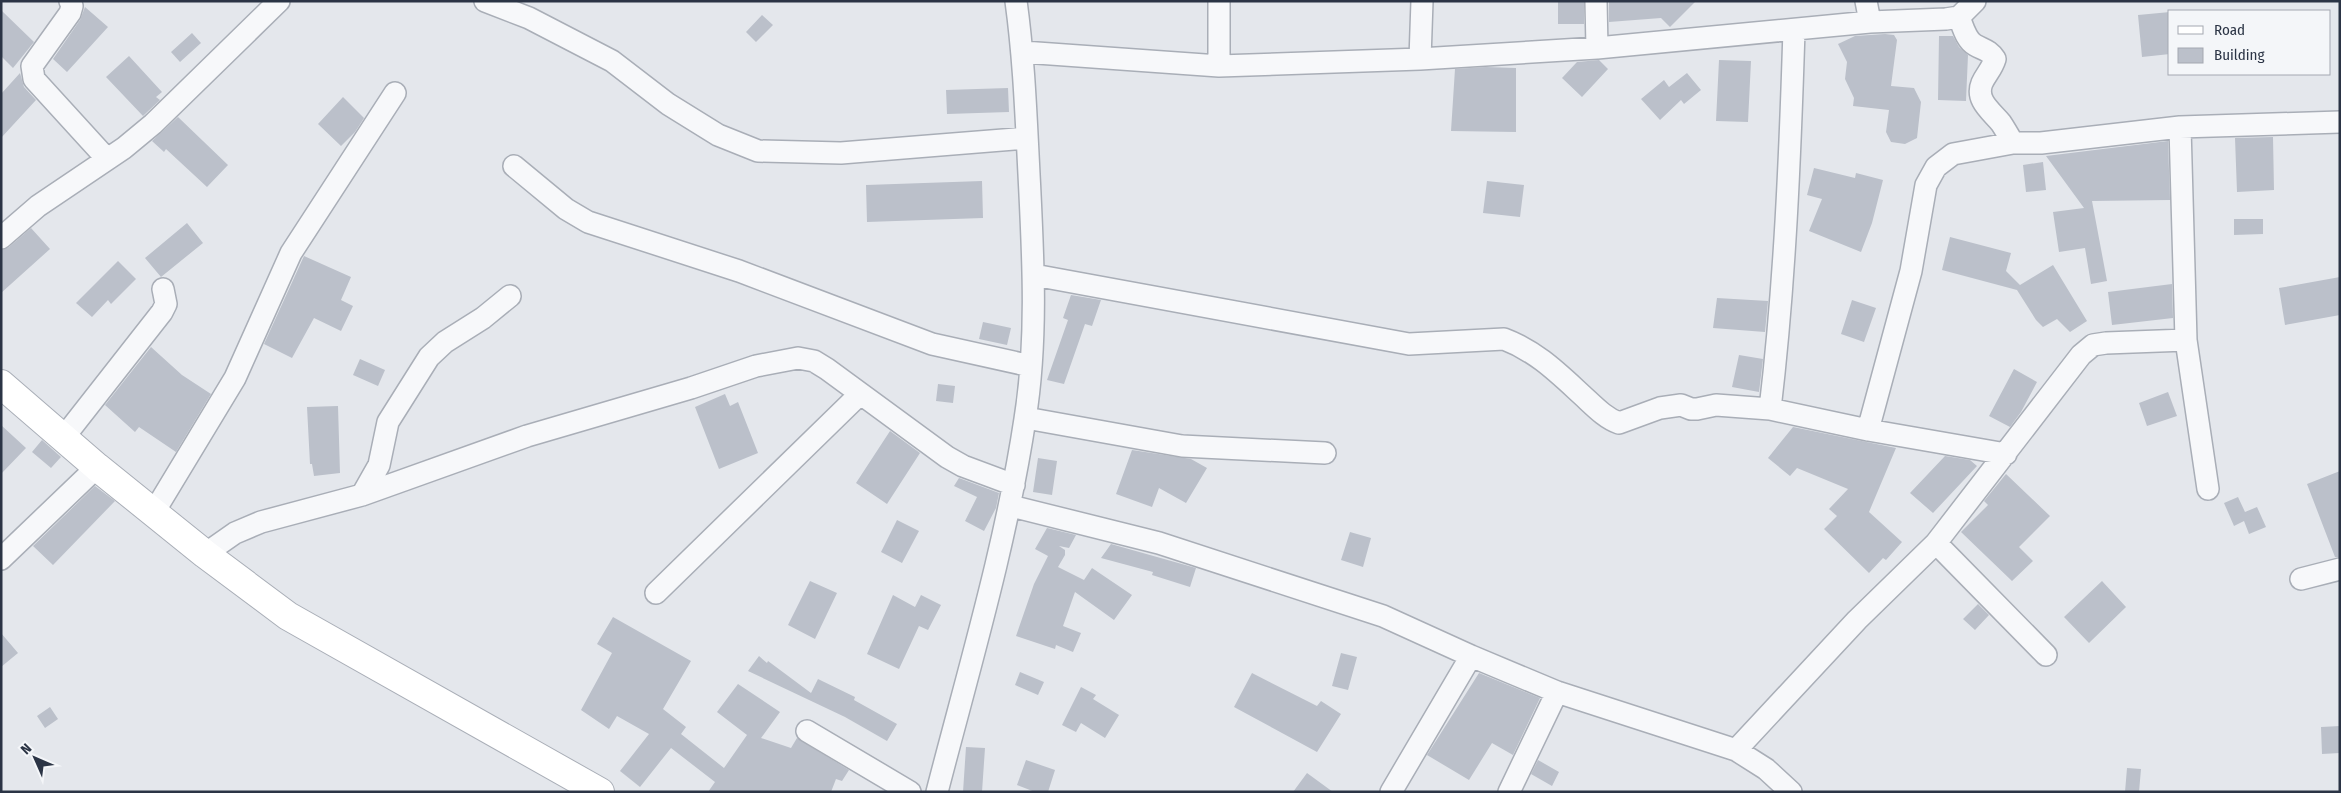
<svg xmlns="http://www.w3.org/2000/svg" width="2341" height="793" viewBox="0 0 2341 793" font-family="'Fira Sans Condensed',sans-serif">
	<rect width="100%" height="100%" fill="#e4e7ec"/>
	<!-- building -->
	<path fill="#bbc0ca" d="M1558 1H1584V24H1558Z
		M1609 1H1696L1670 27 1661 18 1609 22Z
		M85 7 108 27 67 72 53 59 80 20Z
		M1 10 34 42 13 68 1 56Z
		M2170 12V54L2142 57 2138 15Z
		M762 15 773 25 756 42 746 32Z
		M192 33 201 43 180 62 171 52Z
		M1885 34 1894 35 1897 40 1891 86 1914 88 1921 102 1917 138 1905 144 1891 142 1886 132 1889 110 1853 106 1854 98 1845 79 1847 62 1838 44 1855 36Z
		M1939 36H1953L1959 47 1968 55 1966 101 1938 100Z
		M129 56 162 92 156 97 160 100 143 116 106 77Z
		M1599 60 1608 69 1582 97 1562 78 1577 62Z
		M1719 60 1751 61 1748 122 1716 121Z
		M1486 67 1516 68V132L1451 131 1455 69Z
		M20 73 24 87 36 100 1 138V94Z
		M1687 73 1701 90 1684 104 1681 100 1660 120 1641 99 1664 80 1669 87Z
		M1008 88 1009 112 947 114 946 90Z
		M343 97 364 118 355 132 341 146 318 124Z
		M178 117 228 165 207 187 166 149 164 152 152 141Z
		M2273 137 2274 190 2237 192 2235 138Z
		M2168 141 2170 200 2092 201 2107 281 2091 284 2085 248 2059 252 2053 212 2084 208 2046 156Z
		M2043 162 2046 190 2026 192 2023 165Z
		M1814 168 1855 178 1856 173 1883 180 1872 223 1861 252 1809 231 1822 199 1807 195Z
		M982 181 983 218 867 222 866 185Z
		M1487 181 1524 185 1520 217 1483 213Z
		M2234 219H2263V234L2234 235Z
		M187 223 203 243 161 277 145 258Z
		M31 228 50 249 1 293V250L9 247Z
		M1950 237 2011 253 2006 271 2020 285 2053 265 2087 321 2070 332 2057 319 2043 327 2036 320 2017 290 1942 270Z
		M304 256 351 277 341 300 353 306 341 331 314 318 292 358 264 344Z
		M118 261 136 279 111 304 108 300 92 317 76 303Z
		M2340 277V315L2285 325 2279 288Z
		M2172 284 2173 318 2112 325 2108 292Z
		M1071 295 1101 300 1092 326 1085 324 1064 384 1047 380 1068 320 1063 318Z
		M1717 298 1768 301 1765 332 1713 328Z
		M1852 300 1876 308 1864 342 1841 334Z
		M983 322 1011 328 1007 345 979 339Z
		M151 347 182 375 211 394 176 452 139 427 135 432 105 405Z
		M1739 355 1763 359 1759 392 1732 387Z
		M360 359 385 370 378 386 353 375Z
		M2014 369 2037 382 2021 412 2010 427 1989 416Z
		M938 384 955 386 953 403 936 401Z
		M2168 392 2177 416 2147 426 2139 403Z
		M725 394 730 406 738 402 758 453 719 469 695 407Z
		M338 406 340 473 314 476 312 464H310L307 407Z
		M1 425 26 448 1 474Z
		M1793 427 1896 448 1869 512 1902 542 1886 560 1883 558 1869 573 1824 529 1837 516 1829 509 1848 489 1797 468 1790 476 1768 458Z
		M890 431 920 453 887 504 856 483Z
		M42 440 61 457 51 468 32 452Z
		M1132 450 1191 459 1207 468 1186 503 1159 488 1152 507 1116 494Z
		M1945 456 1970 460 1977 466 1933 513 1910 493Z
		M1038 458 1057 461 1052 495 1033 492Z
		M2340 471V557H2335L2307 484Z
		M2006 474 2050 516 2019 547 2033 561 2012 581 1961 532 1988 505 1984 501Z
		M959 478 999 493 996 508 984 531 965 521 977 497 954 486Z
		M95 486 115 501 53 565 33 546Z
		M2238 497 2245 512 2257 507 2266 527 2249 534 2244 521 2234 526 2224 503Z
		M897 520 919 531 902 563 881 552Z
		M1047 528 1076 535 1069 548 1059 546 1065 550V555L1058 567 1084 580 1092 568 1132 595 1114 620 1075 592 1063 626 1081 633 1073 652 1056 645 1055 649 1016 636 1034 584 1048 556 1035 549Z
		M1350 532 1371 538 1363 567 1341 560Z
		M1111 544 1196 568 1190 587 1152 575 1153 572 1101 558Z
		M810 581 837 593 815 639 788 625Z
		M2102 581 2126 607 2089 643 2064 617Z
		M893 595 915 607 921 595 941 605 928 630 919 626 899 669 867 654Z
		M1978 604 1989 615 1975 630 1963 619Z
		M613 617 691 661 663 709 686 727 681 734 724 768 747 735 717 712 738 684 780 712 761 738 791 748 797 738 849 770 842 781 836 779 831 792H708L715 782 671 748 640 787 620 771 649 734 617 716 609 729 581 710 612 653 597 644Z
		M1 633 18 653 1 667Z
		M1341 653 1357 657 1348 690 1332 686Z
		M759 656 767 663 768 661 811 693 818 679 855 697 854 700 897 724 887 741 845 717 748 671Z
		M1020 672 1044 682 1038 695 1015 685Z
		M1252 673 1317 706 1321 701 1341 714 1317 752 1234 707Z
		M1479 673 1540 698 1513 755 1492 743 1469 780 1427 755Z
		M1081 687 1096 695 1093 699 1119 715 1105 738 1081 723 1076 732 1062 725Z
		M50 707 58 719 45 728 37 716Z
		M2340 726V753L2322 754 2321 727Z
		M966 747 985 748 982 792H963Z
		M1026 760 1055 770 1048 792H1035L1017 785Z
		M1538 760 1559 772 1552 786 1531 774Z
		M2127 768 2141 769 2139 792H2125Z
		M1307 773 1333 792H1293Z"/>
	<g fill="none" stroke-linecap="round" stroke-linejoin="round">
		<defs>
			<path id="street" d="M70 1 72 6 70 13 32 66 34 79 107 159
				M485 1 529 18 612 61 668 104 718 135 758 151 841 153 1027 138
				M1596 1 1597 48
				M1866 1 1870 22
				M1959 17C1963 27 1966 40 1975 45 1984 50 1989 50 1995 59 1992 69 1986 74 1982 83 1975 100 1991 111 2001 123 2005 129 2009 136 2013 143
				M1023 52 1219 66 1420 59 1597 48 1870 22 1946 19 1959 17 1975 1
				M1420 59 1422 1
				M1219 66V1
				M2180 127 2186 340 2208 489
				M514 166 566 209 588 222 739 271 932 344 1031 366
				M1 238 38 206 124 148 153 124 279 1
				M1034 275 1409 344 1504 339C1536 351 1558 373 1582 395 1594 406 1605 418 1619 423L1660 408 1681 405 1691 409H1697L1716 405 1770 409 1868 430 2006 454
				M1770 409C1785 283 1790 157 1794 30
				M1026 418 1182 446 1325 453
				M1868 430 1911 271 1926 185 1936 167 1953 154 2013 143H2041L2180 127 2340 122
				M64 437 162 312 166 304 163 289
				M362 495 379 465 388 422 429 357 445 342 483 318 510 296
				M1011 506 1159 543 1383 616 1471 656 1557 692 1736 750 1766 769 1791 792
				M154 512 235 378 291 253 395 93
				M1936 543 2046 655
				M205 554 235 533 261 522 362 495 527 436 691 388 756 366 798 358 814 361 827 369 947 457 963 466 1014 485
				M1 559 97 467
				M2301 579 2340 569
				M656 593 860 394
				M807 731 910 792
				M1736 750 1857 620 1936 543 2081 355 2093 345 2106 343 2186 340
				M937 792C969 668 1006 545 1025 419 1038 338 1033 255 1029 174 1026 116 1024 59 1016 1
				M1391 792 1471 656
				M1509 792 1557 692"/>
			<path id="secondary" d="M1 384 97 467 205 554 288 616 600 792"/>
		</defs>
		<!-- street casing -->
		<use href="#street" stroke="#a9aeb7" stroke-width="24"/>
		<!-- secondary casing -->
		<use href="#secondary" stroke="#a9aeb7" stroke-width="30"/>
		<!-- street -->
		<use href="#street" stroke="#f7f8fa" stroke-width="21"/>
		<!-- secondary -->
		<use href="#secondary" stroke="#fff" stroke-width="28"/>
	</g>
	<!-- border -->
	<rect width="2341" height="793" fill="none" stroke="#2b3445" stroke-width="5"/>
	<!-- legend -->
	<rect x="2168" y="10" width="162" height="65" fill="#f4f6f9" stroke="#a4a8b1"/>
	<rect x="2178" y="26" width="25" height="8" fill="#ffffff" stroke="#a4a8b1"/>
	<text x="2214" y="35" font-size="15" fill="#2b3445">Road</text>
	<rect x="2178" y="48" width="25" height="15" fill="#bbc0ca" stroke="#a4a8b1"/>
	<text x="2214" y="60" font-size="15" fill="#2b3445">Building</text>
	<!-- north arrow -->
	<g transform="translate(35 758) rotate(315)" stroke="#f4f6f9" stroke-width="4" paint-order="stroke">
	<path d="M0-4L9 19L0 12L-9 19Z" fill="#2b3445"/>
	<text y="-8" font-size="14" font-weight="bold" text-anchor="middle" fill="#2b3445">N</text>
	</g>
</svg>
